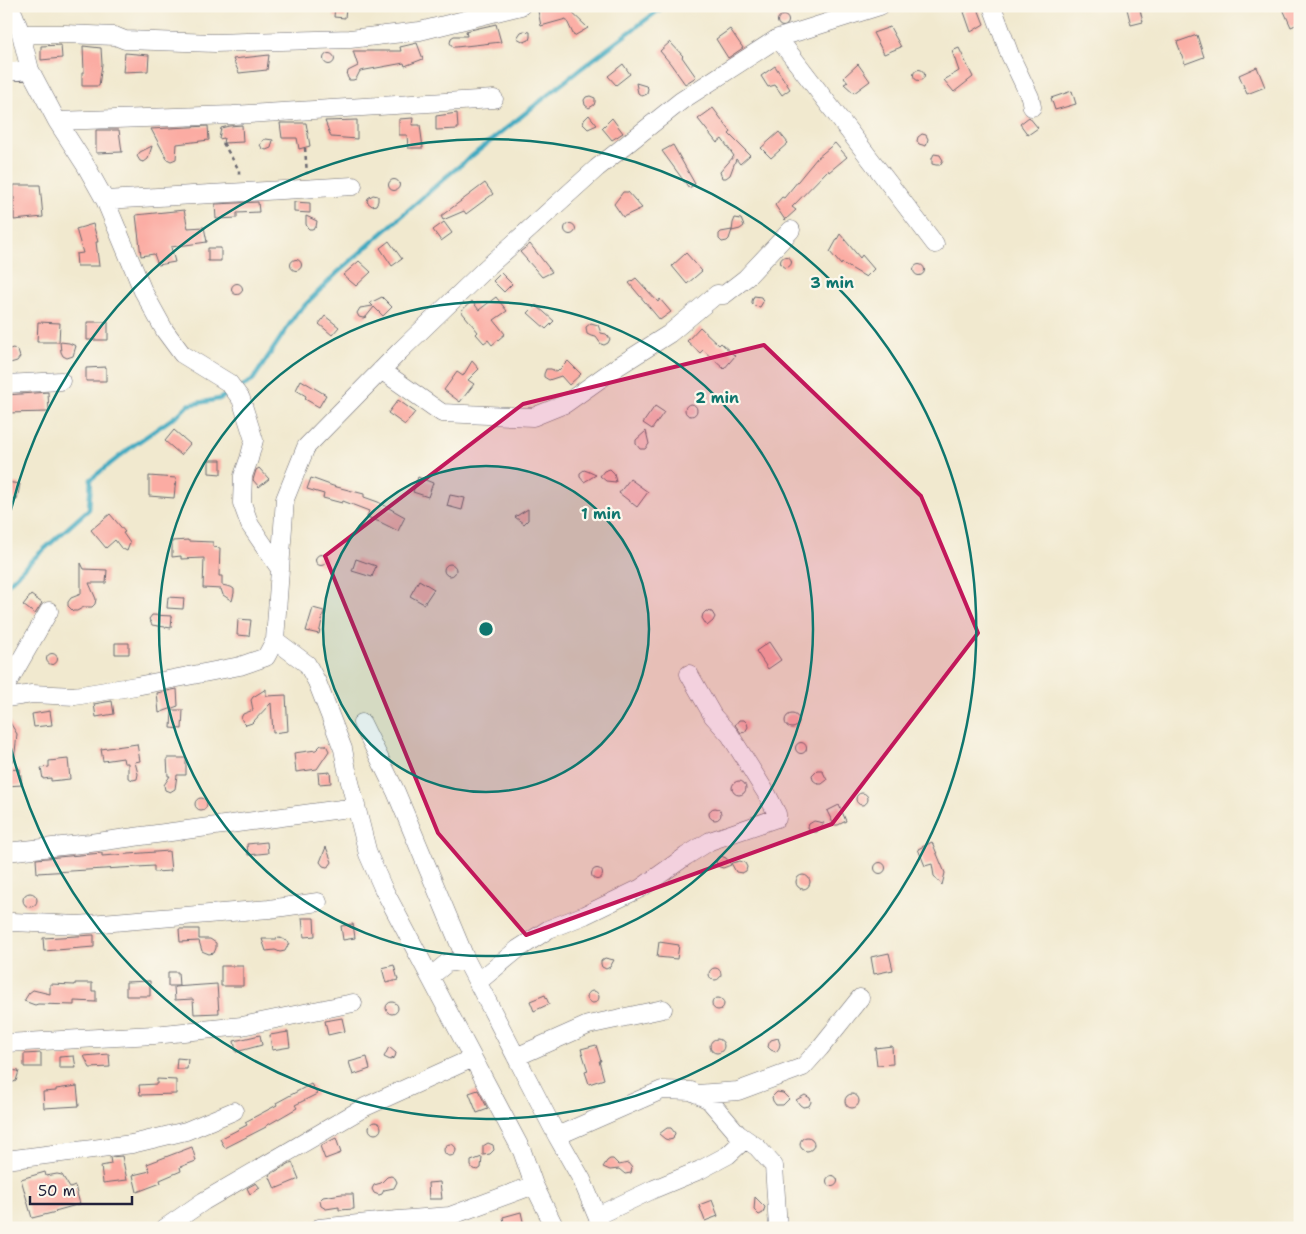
<svg xmlns="http://www.w3.org/2000/svg" width="1306" height="1234" viewBox="0 0 1306 1234" font-family="'Shantell Sans',sans-serif">
	<rect width="100%" height="100%" fill="#fbf7ec"/>
	<filter id="ink" filterUnits="userSpaceOnUse"><feTurbulence type="fractalNoise" baseFrequency=".02" numOctaves="2"/><feDisplacementMap in="SourceGraphic" scale="10" xChannelSelector="R" yChannelSelector="G"/><feConvolveMatrix kernelMatrix="1 2 1 2 8 2 1 2 1" color-interpolation-filters="sRGB"/></filter>
	<filter id="wash" filterUnits="userSpaceOnUse"><feTurbulence type="fractalNoise" baseFrequency=".0096" numOctaves="4" result="noise"/><feDisplacementMap in="SourceGraphic" scale="20" xChannelSelector="R" yChannelSelector="G"/><feGaussianBlur stdDeviation="1.12" result="paint"/><feColorMatrix in="noise" values="0 0 0 0 0 0 0 0 0 0 0 0 0 0 0 0 0 1.4 0 .05"/><feComposite in="paint" operator="in"/></filter>
	<g filter="url(#wash)">
		<rect width="100%" height="100%" fill="#f1e9cf"/>
		<g fill="none" stroke-linecap="round" stroke-linejoin="round">
			<!-- stream -->
			<path stroke="#41aac1" stroke-width="4.5" d="M239 388 252 381 297 313 337 273 447 176 579 70 663 7 688 6
				M6 586 31 561 89 509 91 479 134 445 180 413 188 405 219 399 230 393"/>
		</g>
		<g id="blocks">
			<!-- building -->
			<path fill="#fbaca3" d="M335 6 346 7 345 18 334 17Z
				M537 6H565L588 28 574 36 566 19 541 26Z
				M975 6H977L984 24 971 32 964 12Z
				M1139 6 1143 22 1131 25 1127 9Z
				M1291 6H1295L1300 17V23L1291 27 1283 9Z
				M777.5 21a5.5 5.5 0 1 1 11 0a5.5 5.5 0 1 1-11 0Z
				M496 24 501 42 456 47H453L450 43 451 38 454 36H467L466 31Z
				M890 27 901 47 884 54 873 33Z
				M730 29 743 48 728 58 716 39Z
				M524 31 530 32V37L529 40 524 42 517 38 521 32Z
				M1197 35 1204 57 1185 64 1177 42Z
				M670 42 683 56 682 57 696 77 685 84 670 63 660 51Z
				M417 43 423 59 405 66 404 63 360 71 356 79 353 80H349L347 76 348 71 358 66 353 51H401L400 47Z
				M61 45 62 58 41 60V46Z
				M83 46 101 48 102 64 99 86H82V72H84Z
				M959 48 973 77 954 92 944 80 959 71 952 51Z
				M125 53 149 55 148 71 123 72Z
				M323.5 59a5.5 5.5 0 1 1 11 0a5.5 5.5 0 1 1-11 0Z
				M269 55 267 70 239 73 233 59Z
				M623 64 630 74 616 85 608 76Z
				M858 64 870 81 854 93 844 84 848 82 844 77Z
				M775 66 790 89 782 95 775 85 768 87 761 76Z
				M1257 67 1265 87 1247 94 1239 75Z
				M913.5 75a5.5 5.5 0 1 1 11 0a5.5 5.5 0 1 1-11 0Z
				M636 83 646 86 648 88 647 94 642 96 638 93Z
				M1072 91 1076 104 1055 110 1051 98Z
				M590 96 595 98V102L594 105 589 108 585 105 584 100 586 97Z
				M713 108 731 132 729 134 750 155 740 164 736 159 730 175 726 178H722L720 172 734 156 722 139 717 143 698 119Z
				M457 113 458 129 436 130V116Z
				M589 115 597 125 588 129 583 124 584 120Z
				M1029 117 1038 128 1028 135 1020 124Z
				M413 118 412 125H420L423 148H408L407 135H399V119Z
				M612 118 623 133 612 140 602 128Z
				M357 120V139L331 137 325 121Z
				M280 123H306L310 146 299 149 297 138H282Z
				M242 125 243 142 223 143 224 138 219 139 221 128 229 126Z
				M208 126 209 140 177 144 176 159 171 161 167 159 151 129Z
				M96 130H119L122 152 96 153Z
				M779 132 788 143 771 158 761 148Z
				M922 134 926 135 928 139 926 146 919 144 917 141 918 137Z
				M266 139 273 140 271 148 266 150 262 148 260 145 263 140Z
				M835 143 847 157 829 172 828 170 792 207 796 210 785 220 775 205 782 197 784 198 817 158Z
				M673 145 695 184 689 188 662 151Z
				M152 146 148 159 144 162 140 161 137 156 140 152Z
				M934 154 940 155 941 157 943 160 940 165H936L932 164V158Z
				M388.5 185a5.5 5.5 0 1 1 11 0a5.5 5.5 0 1 1-11 0Z
				M485 183 493 194 466 214 464 211 443 220 441 216Z
				M14 185H40L43 217 14 220Z
				M623 192H628L642 208 623 217 614 204Z
				M373 195 378 196V201L376 205 372 206 367 202 368 198Z
				M258 202 259 212 237 213V218L216 219 215 204Z
				M294 202 310 203V213L294 212Z
				M184 210 188 228 204 227 207 242 171 247 175 262 158 265 154 254 141 256 136 215Z
				M306 216 317 221 316 227 312 229H309L307 227 306 224Z
				M735 218 741 219 744 226 740 229 732 231 733 223Z
				M444 222 452 233 441 241 433 230Z
				M564.5 229a5.5 5.5 0 1 1 11 0a5.5 5.5 0 1 1-11 0Z
				M93 224 98 242H96L99 266H77L76 254 83 253 76 229Z
				M732 230 729 239 727 241 722 242 719 239V234L721 232Z
				M840 234 860 258 862 255 874 269 866 277 842 263 841 265 830 252Z
				M389 241 402 259 392 266 380 248Z
				M530 244 552 272 542 277 520 252Z
				M208 248H221V261H208Z
				M686 253 702 271 687 284 672 266Z
				M780.5 262a5.5 5.5 0 1 1 11 0a5.5 5.5 0 1 1-11 0Z
				M290.5 265a5.5 5.5 0 1 1 11 0a5.5 5.5 0 1 1-11 0Z
				M359 261 371 272 356 286 343 275Z
				M913.5 270a5.5 5.5 0 1 1 11 0a5.5 5.5 0 1 1-11 0Z
				M501 273 512 284 504 292 493 281Z
				M636 278 658 302 660 299 671 312 660 320 629 283Z
				M231.5 289a5.5 5.5 0 1 1 11 0a5.5 5.5 0 1 1-11 0Z
				M754 296 761 297 762 299 763 302 760 307 754 306 752 304V301Z
				M382 297 392 307 383 316 374 307 366 317 363 318 359 317 357 313 360 308 373 306 370 303Z
				M496 297 507 311 494 320 505 334 492 345 488 340 484 343 476 334 478 332 461 311 472 301 479 310Z
				M536 305 554 321 546 329 528 313Z
				M325 316 339 327 332 335 319 324Z
				M38 322 60 323 59 342H37Z
				M87 322H108V340H87Z
				M591 323 598 325 601 333 606 334 608 336 610 339 608 343 604 345 601 344 596 337 591 336 587 334 586 327Z
				M700 327 719 345 721 343 735 356 724 369 703 350 700 353 687 341Z
				M60 342 69 343 76 346 73 356 67 358 63 356 61 352Z
				M13 348 18 351 20 357 17 361 10 363 6 361V350Z
				M472 361 479 369 468 380 474 384 460 402 444 390 457 372 463 376Z
				M568 361 581 374 569 385 561 376 549 380 544 377V374L546 369H551L557 372Z
				M106 367V381H86V368Z
				M301 380 326 395 319 407 305 399 306 396 296 390Z
				M48 392 49 412 6 413V395Z
				M398 400 415 412 405 425 388 413Z
				M685 410a6 6 0 1 1 12 0a6 6 0 1 1-12 0Z
				M655 406 664 412 652 429 643 423Z
				M174 430 190 444 181 455 165 441Z
				M646 431 649 444 645 449H640L636 444V440Z
				M209 460H221V474L209 473Z
				M259 468 269 479 259 487 253 480 256 470Z
				M610 469 614 473 616 482 606 481 600 476 604 471Z
				M584 470 587 471 596 475 584 482 580 477V473Z
				M149 476 176 478 174 498 149 496Z
				M418 477 433 483 428 497 413 492Z
				M311 478 333 486 364 494V497L378 502 405 517 398 531 380 522 367 517 369 511 343 501 342 503 323 498 324 494 307 489Z
				M630 479 648 492 637 507 619 493Z
				M6 482 20 484 17 500 6 498Z
				M450 495 465 498 462 510 447 506Z
				M528 509V520L524 524 515 517Z
				M110 514 125 532 123 533 130 543 127 551 121 548 115 540 106 548 91 530Z
				M188 540V541L213 542V547L220 548 219 576H222V585L231 587 234 589V593L232 601 223 595 221 589 203 588 204 558 181 559V556L172 557V541Z
				M315.5 560a5.5 5.5 0 1 1 11 0a5.5 5.5 0 1 1-11 0Z
				M356 559 376 566 372 577 352 571Z
				M81 563 84 569 107 570 106 583H89L96 599 95 604 92 607H84L77 611H73L68 606V602L71 598 81 594Z
				M444 570a6 6 0 1 1 12 0a6 6 0 1 1-12 0Z
				M419 580 434 589 424 604 410 596Z
				M31 595 42 603 35 614 23 605Z
				M168 597 184 598 183 609 167 608Z
				M313 608 324 611 319 634 306 631Z
				M706 611 712 612 715 617 713 621 707 626 702 618 703 614Z
				M152 615 172 616 171 628 152 625 149 619Z
				M238 619 251 620 249 636 237 635Z
				M769 642 781 660 768 669 756 651Z
				M115 643H129V654H115Z
				M46.5 659a5.5 5.5 0 1 1 11 0a5.5 5.5 0 1 1-11 0Z
				M177 689 178 706 159 713 157 693Z
				M266 689V696L286 695 288 731 273 733 271 703 252 723 246 725 243 722 241 718 243 714 253 710 251 700 253 697Z
				M112 701 114 714 96 717 94 704Z
				M172 710H183L182 729 171 728Z
				M50 711 52 725 34 727 32 714Z
				M785 721a7 7 0 1 1 14 0a7 7 0 1 1-14 0Z
				M6 716 17 734 14 761H6Z
				M739 720H744L747 723 748 727 745 732 741 733 735 725Z
				M795.5 748a5.5 5.5 0 1 1 11 0a5.5 5.5 0 1 1-11 0Z
				M137 744 140 761 135 762 138 774 137 779 133 780 128 778V763H124L123 758 103 761 101 749Z
				M321 745H326L329 751 317 769 296 772 294 753 316 750Z
				M167 758H186V775H177L175 789 170 792 165 790 164 785 170 776H168Z
				M68 759 70 779 51 781V778L43 779 41 768 49 767V761Z
				M20 769 22 785 6 786V770Z
				M817 770H822L827 780 822 784H818L813 780 812 775Z
				M330 772 331 783 319 784 318 773Z
				M732 788a7 7 0 1 1 14 0a7 7 0 1 1-14 0Z
				M856 799a6 6 0 1 1 12 0a6 6 0 1 1-12 0Z
				M195 804a6 6 0 1 1 12 0a6 6 0 1 1-12 0Z
				M839 805 846 821 838 825H834L827 811Z
				M709 814a6 6 0 1 1 12 0a6 6 0 1 1-12 0Z
				M814 821 824 823 817 832H813L809 830 808 827 809 824Z
				M267 842 268 853 248 855 247 844Z
				M932 842 945 873 942 885 934 876 932 864 925 866 918 849Z
				M326 847 332 862 330 865 327 867 323 866 320 862Z
				M169 851 171 871 154 872V866L37 873 36 859 102 853V856Z
				M721 856 726 858 731 865 723 868 717 866 716 860 718 857Z
				M740 861 745 863 747 867 746 871 742 873 736 872 731 863Z
				M874.5 868a5.5 5.5 0 1 1 11 0a5.5 5.5 0 1 1-11 0Z
				M591.5 874a5.5 5.5 0 1 1 11 0a5.5 5.5 0 1 1-11 0Z
				M796 882a7 7 0 1 1 14 0a7 7 0 1 1-14 0Z
				M23 900a7 7 0 1 1 14 0a7 7 0 1 1-14 0Z
				M302 918H314L315 936 304 937Z
				M353 924 355 938 343 940 341 926Z
				M179 929H199V939H210L216 943V948L214 953 209 954 204 952 202 951 199 941 180 942Z
				M94 935V947L44 951 43 938Z
				M279 938 283 939 289 943 285 951 280 952 275 950 266 951 262 939H276Z
				M659 942 679 945 677 959 657 957Z
				M889 953 893 970 874 974 871 957Z
				M605 958 614 960 610 967 606 969 602 967 601 964V961Z
				M394 965 398 980 386 983 382 968Z
				M221 966H243V986H221Z
				M709 974a6 6 0 1 1 12 0a6 6 0 1 1-12 0Z
				M168 972H178L179 986H168Z
				M150 981V996H126V982Z
				M75 983H92V991H96V1002L74 1001V1005L38 1004 35 1005 24 1001 29 993 33 990 50 994V984L75 985Z
				M217 984 219 1013 194 1014 193 999 175 1000 174 987Z
				M587 997a6 6 0 1 1 12 0a6 6 0 1 1-12 0Z
				M545 995 549 1004 534 1011 530 1001Z
				M712 1004a6 6 0 1 1 12 0a6 6 0 1 1-12 0Z
				M386 1008a6 6 0 1 1 12 0a6 6 0 1 1-12 0Z
				M342 1018 345 1031 328 1035 325 1021Z
				M288 1032 290 1047 272 1050 270 1035Z
				M260 1035 262 1045 236 1052 234 1041Z
				M778 1038 780 1044 779 1048 776 1052 771 1050 768 1047 769 1043 771 1040Z
				M710 1046a7 7 0 1 1 14 0a7 7 0 1 1-14 0Z
				M596 1045 601 1061H599L604 1079 589 1084 585 1072 588 1071 581 1049Z
				M892 1046 893 1064 877 1065 875 1048Z
				M389 1047 396 1053 395 1057 390 1060 384 1057Z
				M41 1053V1067H24V1054Z
				M109 1054 110 1067 90 1068 84 1056Z
				M74 1056 76 1068H59V1057Z
				M367 1057 370 1069 353 1075 349 1062Z
				M177 1058 188 1059 187 1069H176Z
				M6 1070 19 1071 16 1081 6 1085Z
				M157 1079 176 1080V1094L140 1095 139 1085 157 1084Z
				M311 1084 317 1094 295 1105 297 1108 266 1126V1127L225 1148 220 1139 247 1125 245 1122 277 1105 276 1103Z
				M77 1086 79 1106 44 1108 43 1092 56 1091V1089Z
				M478 1090 488 1109 477 1113 469 1093Z
				M777 1092 783 1093 789 1099 783 1105H776L773 1101 772 1097Z
				M845 1101a7 7 0 1 1 14 0a7 7 0 1 1-14 0Z
				M805 1095 810 1098 811 1102 809 1106 803 1107 800 1105 796 1100Z
				M369 1128a6 6 0 1 1 12 0a6 6 0 1 1-12 0Z
				M667 1128H671L675 1133 673 1139 669 1140 665 1139 659 1134Z
				M800 1144a7 7 0 1 1 14 0a7 7 0 1 1-14 0Z
				M336 1138 341 1153 325 1159 320 1146Z
				M488 1143 493 1145 494 1150 490 1154 483 1155V1146Z
				M444 1150a6 6 0 1 1 12 0a6 6 0 1 1-12 0Z
				M192 1147 196 1161 180 1167 181 1171 160 1180 161 1183 137 1192 133 1175 150 1171 147 1164Z
				M122 1156 127 1180 103 1183 101 1166 111 1164 110 1157Z
				M482 1157 481 1168 478 1170 473 1169 471 1166V1161Z
				M610 1159H613L619 1165 628 1163 632 1168 631 1173 625 1174 619 1169 610 1170 603 1167 607 1161Z
				M292 1162 299 1179 275 1189 269 1175Z
				M45 1172 46 1176 57 1174 62 1175 70 1188 75 1186 80 1204 55 1211 56 1212 32 1218 21 1179Z
				M826.5 1181a5.5 5.5 0 1 1 11 0a5.5 5.5 0 1 1-11 0Z
				M391 1176 395 1178 397 1182 394 1188 384 1190 382 1194 379 1195 374 1193 372 1189 374 1185 381 1183 387 1177Z
				M440 1182 442 1199H429L428 1183Z
				M256 1183 260 1188 250 1194 247 1188Z
				M342 1194H353L354 1209 339 1210V1207L326 1209 321 1206 320 1200 323 1197Z
				M755 1197 765 1207 763 1213 759 1215 754 1210Z
				M712 1200 718 1216 705 1221 699 1205Z
				M521 1212 524 1226 517 1228H505L503 1217Z"/>
		</g>
	</g>
	<g filter="url(#ink)">
		<use href="#blocks" fill-opacity="0" stroke="#6a686f" stroke-width="1"/>
		<g fill="none" stroke-linecap="round" stroke-linejoin="round">
			<defs>
				<path id="minor" d="M9 6 14 15 21 34 30 70 57 121 86 166 105 200 143 291 165 331 182 354 229 383 241 399 254 440 249 459 243 476 242 503 250 525 280 569
					M992 6 1010 55 1030 97 1032 107
					M21 34H65L115 36 125 40 215 43 350 39 420 31 521 6
					M778 38 935 244
					M6 72 30 70
					M57 121 233 115 494 99
					M105 200 353 186
					M381 370 442 413 533 417 565 404 617 367 669 334 717 294 724 295 746 278 791 230
					M6 384 61 381
					M275 640 307 664 317 682 343 749 347 770 368 854 383 888 522 1151 534 1185 555 1228
					M6 686 49 611
					M6 698 32 694 75 696 136 686 240 666 266 657 275 640 285 499 306 447 400 351 483 271 597 168 681 101 778 38 880 6
					M362 723 396 792 466 960 557 1136 582 1180 602 1228
					M6 852 90 843 356 807
					M6 923 13 922 78 925 269 909 318 902
					M430 977 447 963 466 960
					M478 982 518 949 549 929 585 915 641 888 686 856 710 841 777 818V814L768 796 730 735 713 716 689 674
					M6 1043 154 1035 242 1026 353 1003
					M516 1057 588 1025 663 1009
					M697 1094 738 1091 803 1067 820 1048 860 998
					M557 1136 662 1090 691 1091 709 1100 738 1134 757 1147 774 1166 778 1228
					M6 1160 132 1144 186 1131 234 1111
					M597 1216 654 1189 700 1170 728 1155 745 1139
					M165 1228 204 1201 365 1107 473 1058
					M319 1228 398 1220 450 1216 534 1185"/>
			</defs>
			<!-- minor casing -->
			<use href="#minor" stroke="#6a686f" stroke-width="19"/>
			<!-- path -->
			<path stroke="#6a686f" stroke-width="2.5" stroke-dasharray="4 4" stroke-linecap="butt" d="M223 143 239 170V177
				M305 148 307 174"/>
			<!-- minor -->
			<use href="#minor" stroke="#fff" stroke-width="18"/>
		</g>
	</g>
	<!-- marked area -->
	<path fill="#c2185b" fill-opacity="0.2" stroke="#c2185b" stroke-width="4" stroke-linejoin="round" d="M764 345 921 496 978 633 832 824 526 935 438 833 325 556 523 404Z"/>
	<!-- distance rings -->
	<circle cx="486" cy="629" r="163" fill="#0f766e" fill-opacity=".12"/>
	<g fill="none" stroke="#0f766e" stroke-width="2.5">
		<circle cx="486" cy="629" r="163"/>
		<circle cx="486" cy="629" r="327"/>
		<path d="M7 527A490 490 0 1 1 7 731"/>
	</g>
	<circle cx="486" cy="629" r="8" fill="#0f766e" stroke="#fbf7ec" stroke-width="2.5"/>
	<g font-size="15" text-anchor="middle" font-weight="bold" fill="#0f766e" stroke="#fbf7ec" stroke-width="4.5" stroke-linejoin="round" paint-order="stroke">
		<text x="832" y="288">3 min</text>
		<text x="717" y="403">2 min</text>
		<text x="601" y="519">1 min</text>
	</g>
	<!-- margin -->
	<rect width="1306" height="1234" fill="none" stroke="#fbf7ec" stroke-width="25"/>
	<!-- scale -->
	<path d="M30 1196v8h102v-8" fill="none" stroke="#22223b" stroke-width="2.5"/>
	<text x="38" y="1196" font-size="15" fill="#22223b" stroke="#fbf7ec" stroke-width="4" paint-order="stroke">50 m</text>
</svg>
